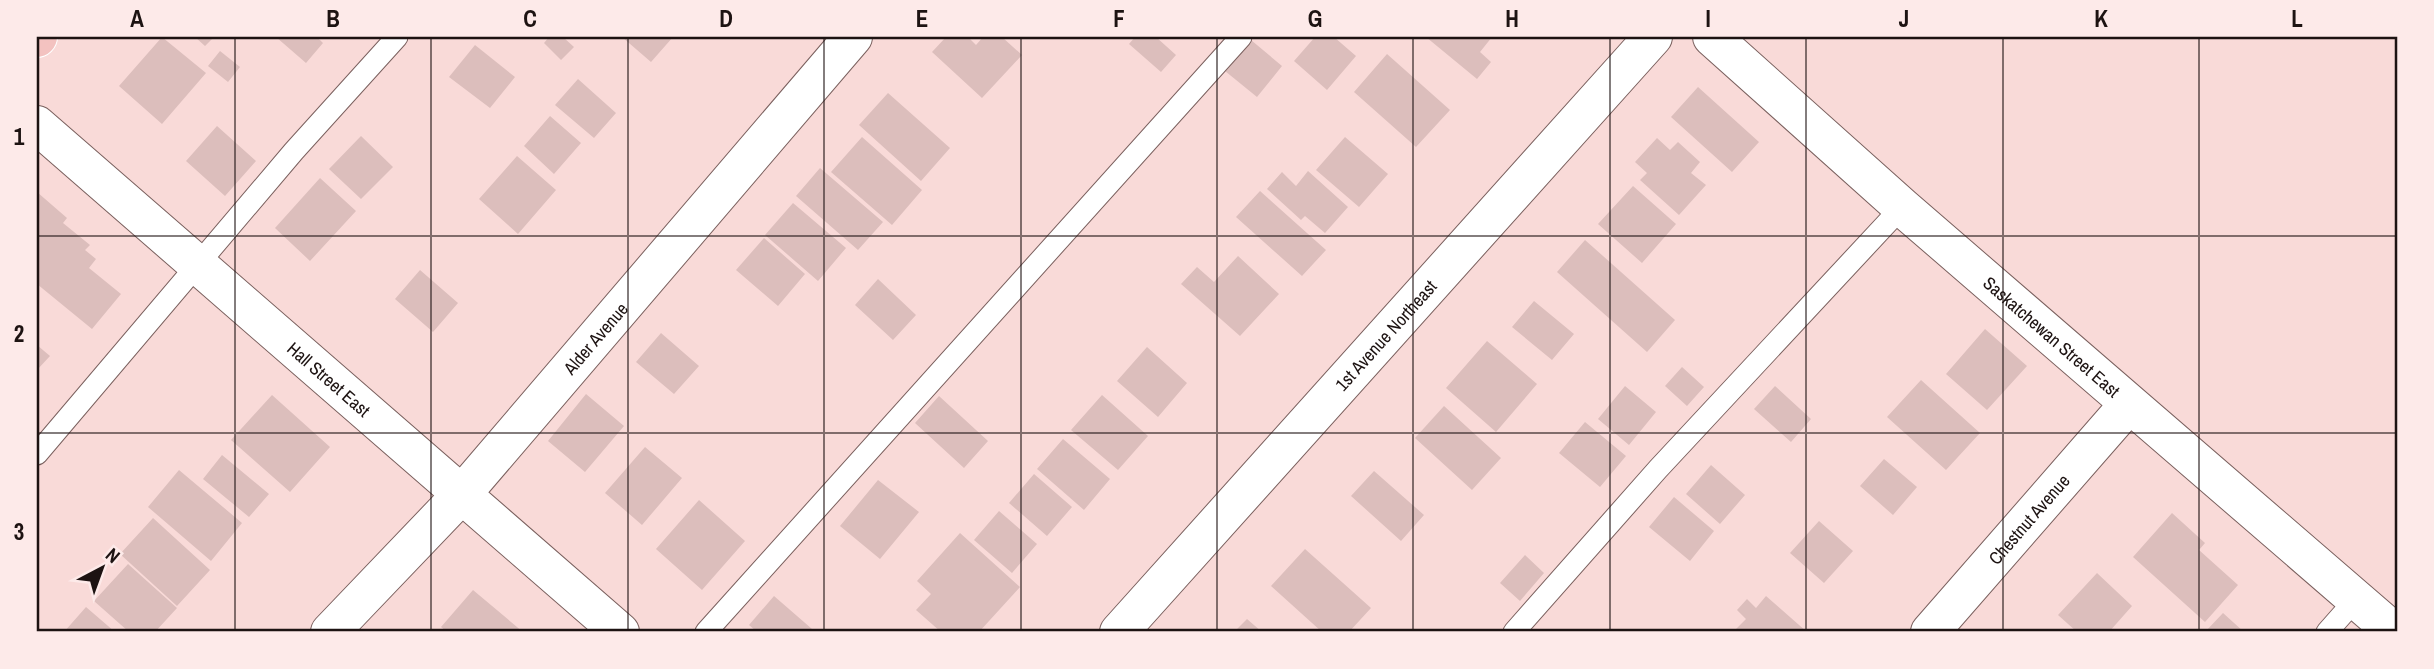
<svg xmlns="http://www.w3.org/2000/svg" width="2434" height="669" viewBox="0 0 2434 669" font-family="'Archivo Narrow',sans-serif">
	<rect width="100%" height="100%" fill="#f9dad8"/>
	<!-- building -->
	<path fill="#dcbebc" d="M162 37 206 73 162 124 119 86Z
		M195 37H214L205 46Z
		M276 37H317L323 43 306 63Z
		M549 37H563L574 47 561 60 544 43Z
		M622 37H673L651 62Z
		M946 37H968L976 45 983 37H1002L1022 55 982 98 932 52Z
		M1135 37H1156L1176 55 1161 72 1129 44Z
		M1315 37H1334L1356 56 1327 90 1294 61Z
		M1426 37H1492L1480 52 1491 62 1477 79Z
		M1251 40 1282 66 1257 97 1225 71Z
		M475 45 515 77 490 108 449 77Z
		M220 51 240 67 228 82 208 66Z
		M1387 54 1450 110 1416 147 1354 92Z
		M578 79 616 113 594 138 555 105Z
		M1698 87 1759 142 1732 172 1671 117Z
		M888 93 950 148 921 181 859 125Z
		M550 116 581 143 554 174 524 146Z
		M217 126 256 161 225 196 186 161Z
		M361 136 393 167 361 199 329 169Z
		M862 137 922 190 892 225 831 172Z
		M1345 137 1388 174 1359 207 1316 170Z
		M1657 138 1670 150 1678 142 1700 162 1691 173 1706 185 1679 215 1640 180 1647 173 1635 162Z
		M517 156 556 190 518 234 479 199Z
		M820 168 883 222 858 250 796 196Z
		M1308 171 1348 207 1325 233 1305 216 1301 220 1267 189 1282 172 1296 186Z
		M320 178 356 211 310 261 275 228Z
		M1633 186 1676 224 1642 263 1598 224Z
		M1260 191 1326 250 1302 276 1236 217Z
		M37 192 67 218 63 223 90 245 85 250 96 259 89 268 121 294 92 329 37 284Z
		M793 203 846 248 818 281 765 235Z
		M764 238 805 274 778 306 736 270Z
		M1585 240 1675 320 1647 352 1557 272Z
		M1238 256 1279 294 1240 336 1181 284 1197 267 1214 282Z
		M420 270 458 303 433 332 395 299Z
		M878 279 916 315 893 340 855 305Z
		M1534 301 1574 334 1552 360 1512 327Z
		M1985 329 2027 366 1987 410 1946 374Z
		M661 333 699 366 674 394 636 362Z
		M1487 341 1537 384 1496 432 1446 388Z
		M37 345 50 356 37 370Z
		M1147 347 1187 383 1158 417 1117 381Z
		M1682 367 1704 387 1687 406 1665 386Z
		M1921 380 1980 433 1946 470 1887 417Z
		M1625 386 1656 412 1629 445 1598 419Z
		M1775 386 1811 419 1791 442 1754 409Z
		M586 394 624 426 585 472 548 441Z
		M272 395 330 447 290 492 231 440Z
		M1102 395 1148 436 1118 470 1071 430Z
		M939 396 988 441 964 468 915 423Z
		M1444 406 1501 458 1472 490 1415 438Z
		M1585 422 1626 456 1600 487 1559 453Z
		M1063 439 1110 479 1084 510 1037 469Z
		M645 447 682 478 642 525 605 493Z
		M222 455 269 494 249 517 203 479Z
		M1884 459 1917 487 1893 515 1860 486Z
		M1711 465 1745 495 1720 524 1686 494Z
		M179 470 242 523 211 561 148 507Z
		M1374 471 1424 515 1401 541 1351 496Z
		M1034 474 1072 507 1047 536 1009 503Z
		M878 480 919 512 880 559 840 526Z
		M1674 497 1714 531 1690 561 1649 527Z
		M699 500 745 541 702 590 656 549Z
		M999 511 1037 544 1012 573 974 540Z
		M2172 513 2205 543 2199 550 2238 585 2205 622 2133 557Z
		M153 518 210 570 177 606 120 554Z
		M1819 521 1853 551 1824 583 1790 553Z
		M960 533 1020 587 979 632H941L916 610 931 594 917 581Z
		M1305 549 1371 608 1349 632H1322L1271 586Z
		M1525 555 1544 573 1520 601 1500 583Z
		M128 564 177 608 155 632H129L94 601Z
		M2097 573 2132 606 2109 632H2077L2058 615Z
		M473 590 523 632H447L441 627Z
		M774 596 812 629 809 632H757L749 625Z
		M1766 596 1807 632H1739L1736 629 1746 619 1737 610 1747 599 1756 608Z
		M86 607 115 632H64Z
		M2223 613 2244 632H2205Z
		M1247 619 1262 632H1234Z"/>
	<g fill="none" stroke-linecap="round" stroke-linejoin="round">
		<defs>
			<path id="lane" d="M37 454 294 151 397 37
				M706 632 1241 37
				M1514 632 1658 469 1902 207
				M2327 632 2357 598"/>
			<g id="street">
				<path id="s1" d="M1712 37 1902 207 2394 632"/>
				<path id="s2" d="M37 125 620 632"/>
				<path id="s3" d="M330 632 462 494 853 37"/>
				<path id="s4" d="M1119 632 1653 37"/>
				<path id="s5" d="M1930 632 2129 404"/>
			</g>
			<path id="primary" d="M37 38 38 37"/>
		</defs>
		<!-- lane casing -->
		<use href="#lane" stroke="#7a605e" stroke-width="23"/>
		<!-- street casing -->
		<use href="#street" stroke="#7a605e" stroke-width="40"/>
		<!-- primary casing -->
		<use href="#primary" stroke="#fff" stroke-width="40"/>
		<!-- lane -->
		<use href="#lane" stroke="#fff" stroke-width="21"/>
		<!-- street -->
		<use href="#street" stroke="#fff" stroke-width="38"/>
		<!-- primary -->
		<use href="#primary" stroke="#f3c2c0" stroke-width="38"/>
	</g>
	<!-- grid -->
	<path fill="none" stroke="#1d1312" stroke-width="2" stroke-opacity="0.55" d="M235 37V632M431 37V632M628 37V632M824 37V632M1021 37V632M1217 37V632M1413 37V632M1610 37V632M1806 37V632M2003 37V632M2199 37V632M37 236H2397M37 433H2397"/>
	<g text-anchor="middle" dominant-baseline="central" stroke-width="7" stroke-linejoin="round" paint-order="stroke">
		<!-- street labels -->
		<g font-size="18" fill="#1d1312" stroke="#fdeae9">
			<text stroke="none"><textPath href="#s4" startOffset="399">1st Avenue Northeast</textPath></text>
			<text stroke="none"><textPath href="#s1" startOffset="453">Saskatchewan Street East</textPath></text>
			<text stroke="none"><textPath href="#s3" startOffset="396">Alder Avenue</textPath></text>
			<text stroke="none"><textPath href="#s2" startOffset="387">Hall Street East</textPath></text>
			<text stroke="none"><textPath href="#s5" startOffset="150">Chestnut Avenue</textPath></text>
		</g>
	</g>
	<!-- border -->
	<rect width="2434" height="669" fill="none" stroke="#fdeae9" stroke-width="77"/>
	<!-- north arrow -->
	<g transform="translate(102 568) rotate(41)" stroke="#fdeae9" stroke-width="5" paint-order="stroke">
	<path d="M0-5L12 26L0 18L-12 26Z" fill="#1d1312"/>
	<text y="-10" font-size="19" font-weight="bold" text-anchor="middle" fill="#1d1312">N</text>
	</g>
	<rect x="38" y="38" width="2358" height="592" fill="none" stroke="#1d1312" stroke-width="2.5"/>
	<g font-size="23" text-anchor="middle" font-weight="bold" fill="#1d1312">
		<text x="137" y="27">A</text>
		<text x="333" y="27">B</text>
		<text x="530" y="27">C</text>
		<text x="726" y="27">D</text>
		<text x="922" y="27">E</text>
		<text x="1119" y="27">F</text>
		<text x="1315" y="27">G</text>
		<text x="1512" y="27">H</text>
		<text x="1708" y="27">I</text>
		<text x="1904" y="27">J</text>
		<text x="2101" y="27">K</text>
		<text x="2297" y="27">L</text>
		<text x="19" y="145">1</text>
		<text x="19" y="342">2</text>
		<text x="19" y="540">3</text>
	</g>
</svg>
